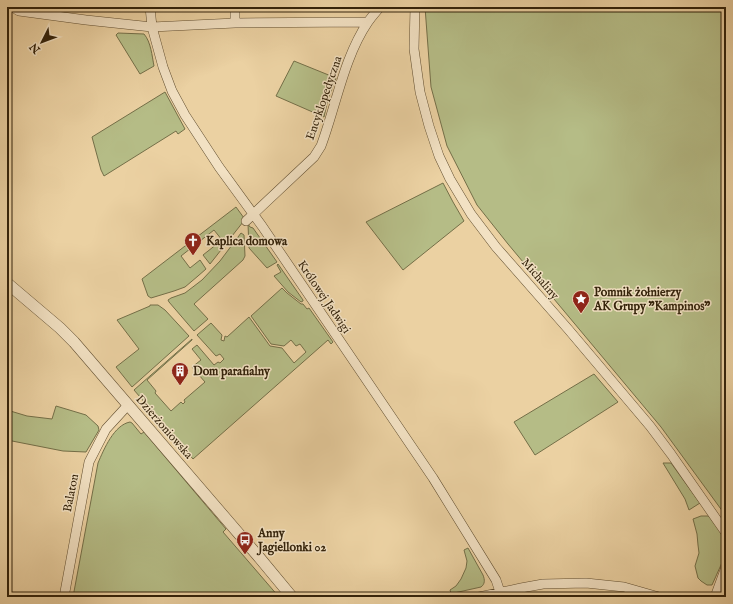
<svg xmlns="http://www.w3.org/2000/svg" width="733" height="604" viewBox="0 0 733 604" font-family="'IM FELL English',serif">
	<rect width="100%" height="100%" fill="#ebd1a2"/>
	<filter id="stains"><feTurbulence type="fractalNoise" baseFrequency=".005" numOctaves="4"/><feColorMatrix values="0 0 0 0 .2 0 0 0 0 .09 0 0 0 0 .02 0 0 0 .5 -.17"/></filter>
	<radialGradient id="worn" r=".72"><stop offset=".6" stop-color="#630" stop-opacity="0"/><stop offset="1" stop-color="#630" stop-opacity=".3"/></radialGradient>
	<!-- green -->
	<path fill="#b5bc86" stroke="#746f48" d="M425 7H726V516L661 427 508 244 477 205 447 146 431 87Z
		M118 33 144 34C151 42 152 56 154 66L140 74 116 35Z
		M294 61 336 78 328 99 324 117 276 96Z
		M165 92 185 129 178 134 176 131 104 176 101 170 92 137Z
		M443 183 453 202 464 221 403 270 366 222Z
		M236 207 244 218 243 222 210 264 203 255 222 240 214 230 181 256 190 268 200 260 206 269 198 276 185 287 174 291 151 298 148 296 142 279Z
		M248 224 250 227 253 228 277 262 267 268 249 248Z
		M241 233 244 235 245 256 243 260 194 304 208 319 194 331 169 302 168 300 171 298 185 293 202 280 220 261Z
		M278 264 303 300V301L301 302 288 292 274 276 281 272 277 265Z
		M282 288 287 293 301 304H303L307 309 309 308 333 342 331 344 328 340 193 459 134 390 192 339V340L147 380 156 391 155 393 171 411 181 402 183 404 185 402 184 400 205 382 192 367 201 360 192 349 197 345 214 365 218 362 220 363 224 359 220 354 216 356 197 335 211 323 222 335 221 340 224 341 225 336 227 337 249 317 270 346 282 348 294 363 306 352 300 344 296 346 291 340 284 346 271 344 251 316Z
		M150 305H158L165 310 189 336 132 387 116 367 139 349 117 320 150 306Z
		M594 374 618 402 535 455 514 422Z
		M56 406 86 415 98 426 99 430 86 452 63 451 7 440V410L27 416 52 419Z
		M130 422 132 423 141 434 144 432 226 529 223 532 279 597H73L98 463C104 449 114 425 130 422Z
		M663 463H671L700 503 689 510 685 499Z
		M701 516H709C718 528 729 540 725 556L712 585H707L701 581 698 578 695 566 699 553 698 545 697 534 693 519Z
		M468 548 483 575C485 580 485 584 481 587L454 593H451L450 590 456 586 461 579 466 568 467 561 464 550Z"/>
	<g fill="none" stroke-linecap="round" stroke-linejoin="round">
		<defs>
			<path id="minor" d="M12 7 19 11 86 20 152 27 235 23 368 22
				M150 7 152 27 163 67 172 91 185 115 219 167 262 226 433 478 496 580 500 592
				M235 7V23
				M415 7 414 49 420 92 429 126 439 156 450 179 471 214 496 247 568 329 650 426 671 454 726 533
				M246 221 314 157 321 146C336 106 344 57 368 22 372 16 376 12 380 7
				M64 597 89 462 106 429 128 405
				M479 597 521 588 543 584 586 583 624 587 659 597
				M715 597 726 567"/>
			<path id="tertiary" d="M7 283 60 328 74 342 258 556 292 597"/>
		</defs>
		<!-- minor casing -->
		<use href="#minor" stroke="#614e30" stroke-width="10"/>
		<!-- tertiary casing -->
		<use href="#tertiary" stroke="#614e30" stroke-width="12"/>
		<!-- minor -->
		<use href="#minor" stroke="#f2e1c3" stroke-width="9"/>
		<!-- tertiary -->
		<use href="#tertiary" stroke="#f2e1c3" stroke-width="11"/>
	</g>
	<!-- icons -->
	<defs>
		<symbol id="church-pin" viewBox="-11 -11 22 30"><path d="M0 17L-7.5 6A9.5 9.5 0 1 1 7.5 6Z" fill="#8f2418" stroke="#f2e1c3"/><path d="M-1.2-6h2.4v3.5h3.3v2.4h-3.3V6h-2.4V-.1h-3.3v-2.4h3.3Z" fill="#fff"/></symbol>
		<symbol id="sight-pin" viewBox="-11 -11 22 30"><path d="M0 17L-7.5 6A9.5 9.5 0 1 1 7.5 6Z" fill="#8f2418" stroke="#f2e1c3"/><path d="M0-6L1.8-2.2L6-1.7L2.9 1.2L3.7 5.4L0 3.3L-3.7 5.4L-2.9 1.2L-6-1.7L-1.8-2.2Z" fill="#fff"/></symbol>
		<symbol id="building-pin" viewBox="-11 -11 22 30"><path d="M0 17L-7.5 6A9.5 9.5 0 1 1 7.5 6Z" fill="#8f2418" stroke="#f2e1c3"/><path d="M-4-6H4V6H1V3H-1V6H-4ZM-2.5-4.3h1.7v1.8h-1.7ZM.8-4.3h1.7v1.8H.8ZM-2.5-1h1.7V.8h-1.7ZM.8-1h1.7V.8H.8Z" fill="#fff"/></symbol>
		<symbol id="bus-pin" viewBox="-11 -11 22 30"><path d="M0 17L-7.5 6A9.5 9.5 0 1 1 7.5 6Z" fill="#8f2418" stroke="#f2e1c3"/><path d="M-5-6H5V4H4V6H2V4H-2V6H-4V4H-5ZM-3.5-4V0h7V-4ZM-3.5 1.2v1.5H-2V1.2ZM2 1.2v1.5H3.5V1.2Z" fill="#fff"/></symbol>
	</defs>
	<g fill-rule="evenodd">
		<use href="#church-pin" x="183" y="231" width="20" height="27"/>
		<use href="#sight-pin" x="571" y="289" width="20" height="27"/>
		<use href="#building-pin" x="170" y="361" width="20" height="27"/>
		<use href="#bus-pin" x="235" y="530" width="20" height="27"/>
	</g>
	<g text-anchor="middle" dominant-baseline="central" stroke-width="3" stroke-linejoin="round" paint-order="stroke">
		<!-- street labels -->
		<g font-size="12" fill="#33220a" stroke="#f2e1c3">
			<text transform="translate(324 98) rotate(-71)">Encyklopedyczna</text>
			<text transform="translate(540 279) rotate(49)">Michaliny</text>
			<text transform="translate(324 297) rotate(56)">Królowej Jadwigi</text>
			<text transform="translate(164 427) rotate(49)">Dzierżoniowska</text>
			<text transform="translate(71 493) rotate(-79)">Balaton</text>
		</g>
		<!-- poi labels -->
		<g font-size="12" font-weight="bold" fill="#33220a" stroke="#f2e1c3" text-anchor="start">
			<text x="206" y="241">Kaplica domowa</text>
			<text x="594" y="292">Pomnik żołnierzy<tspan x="594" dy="14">AK Grupy "Kampinos"</tspan></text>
			<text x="193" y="371">Dom parafialny</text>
			<text x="258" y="533">Anny<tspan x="258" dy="14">Jagiellonki 02</tspan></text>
		</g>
	</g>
	<!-- margin -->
	<rect width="733" height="604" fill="none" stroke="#ebd1a2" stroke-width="24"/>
	<rect x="8" y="8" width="717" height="588" fill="none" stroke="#33220a" stroke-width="2"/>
	<rect x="12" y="12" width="709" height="580" fill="none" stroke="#33220a"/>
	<!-- north arrow -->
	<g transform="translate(42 42) rotate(228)" stroke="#f2e1c3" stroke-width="3" paint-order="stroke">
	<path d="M0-3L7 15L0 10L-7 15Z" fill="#33220a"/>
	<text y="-6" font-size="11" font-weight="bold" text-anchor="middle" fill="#33220a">N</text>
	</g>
	<rect width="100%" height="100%" filter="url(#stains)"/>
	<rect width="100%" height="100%" fill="url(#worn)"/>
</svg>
